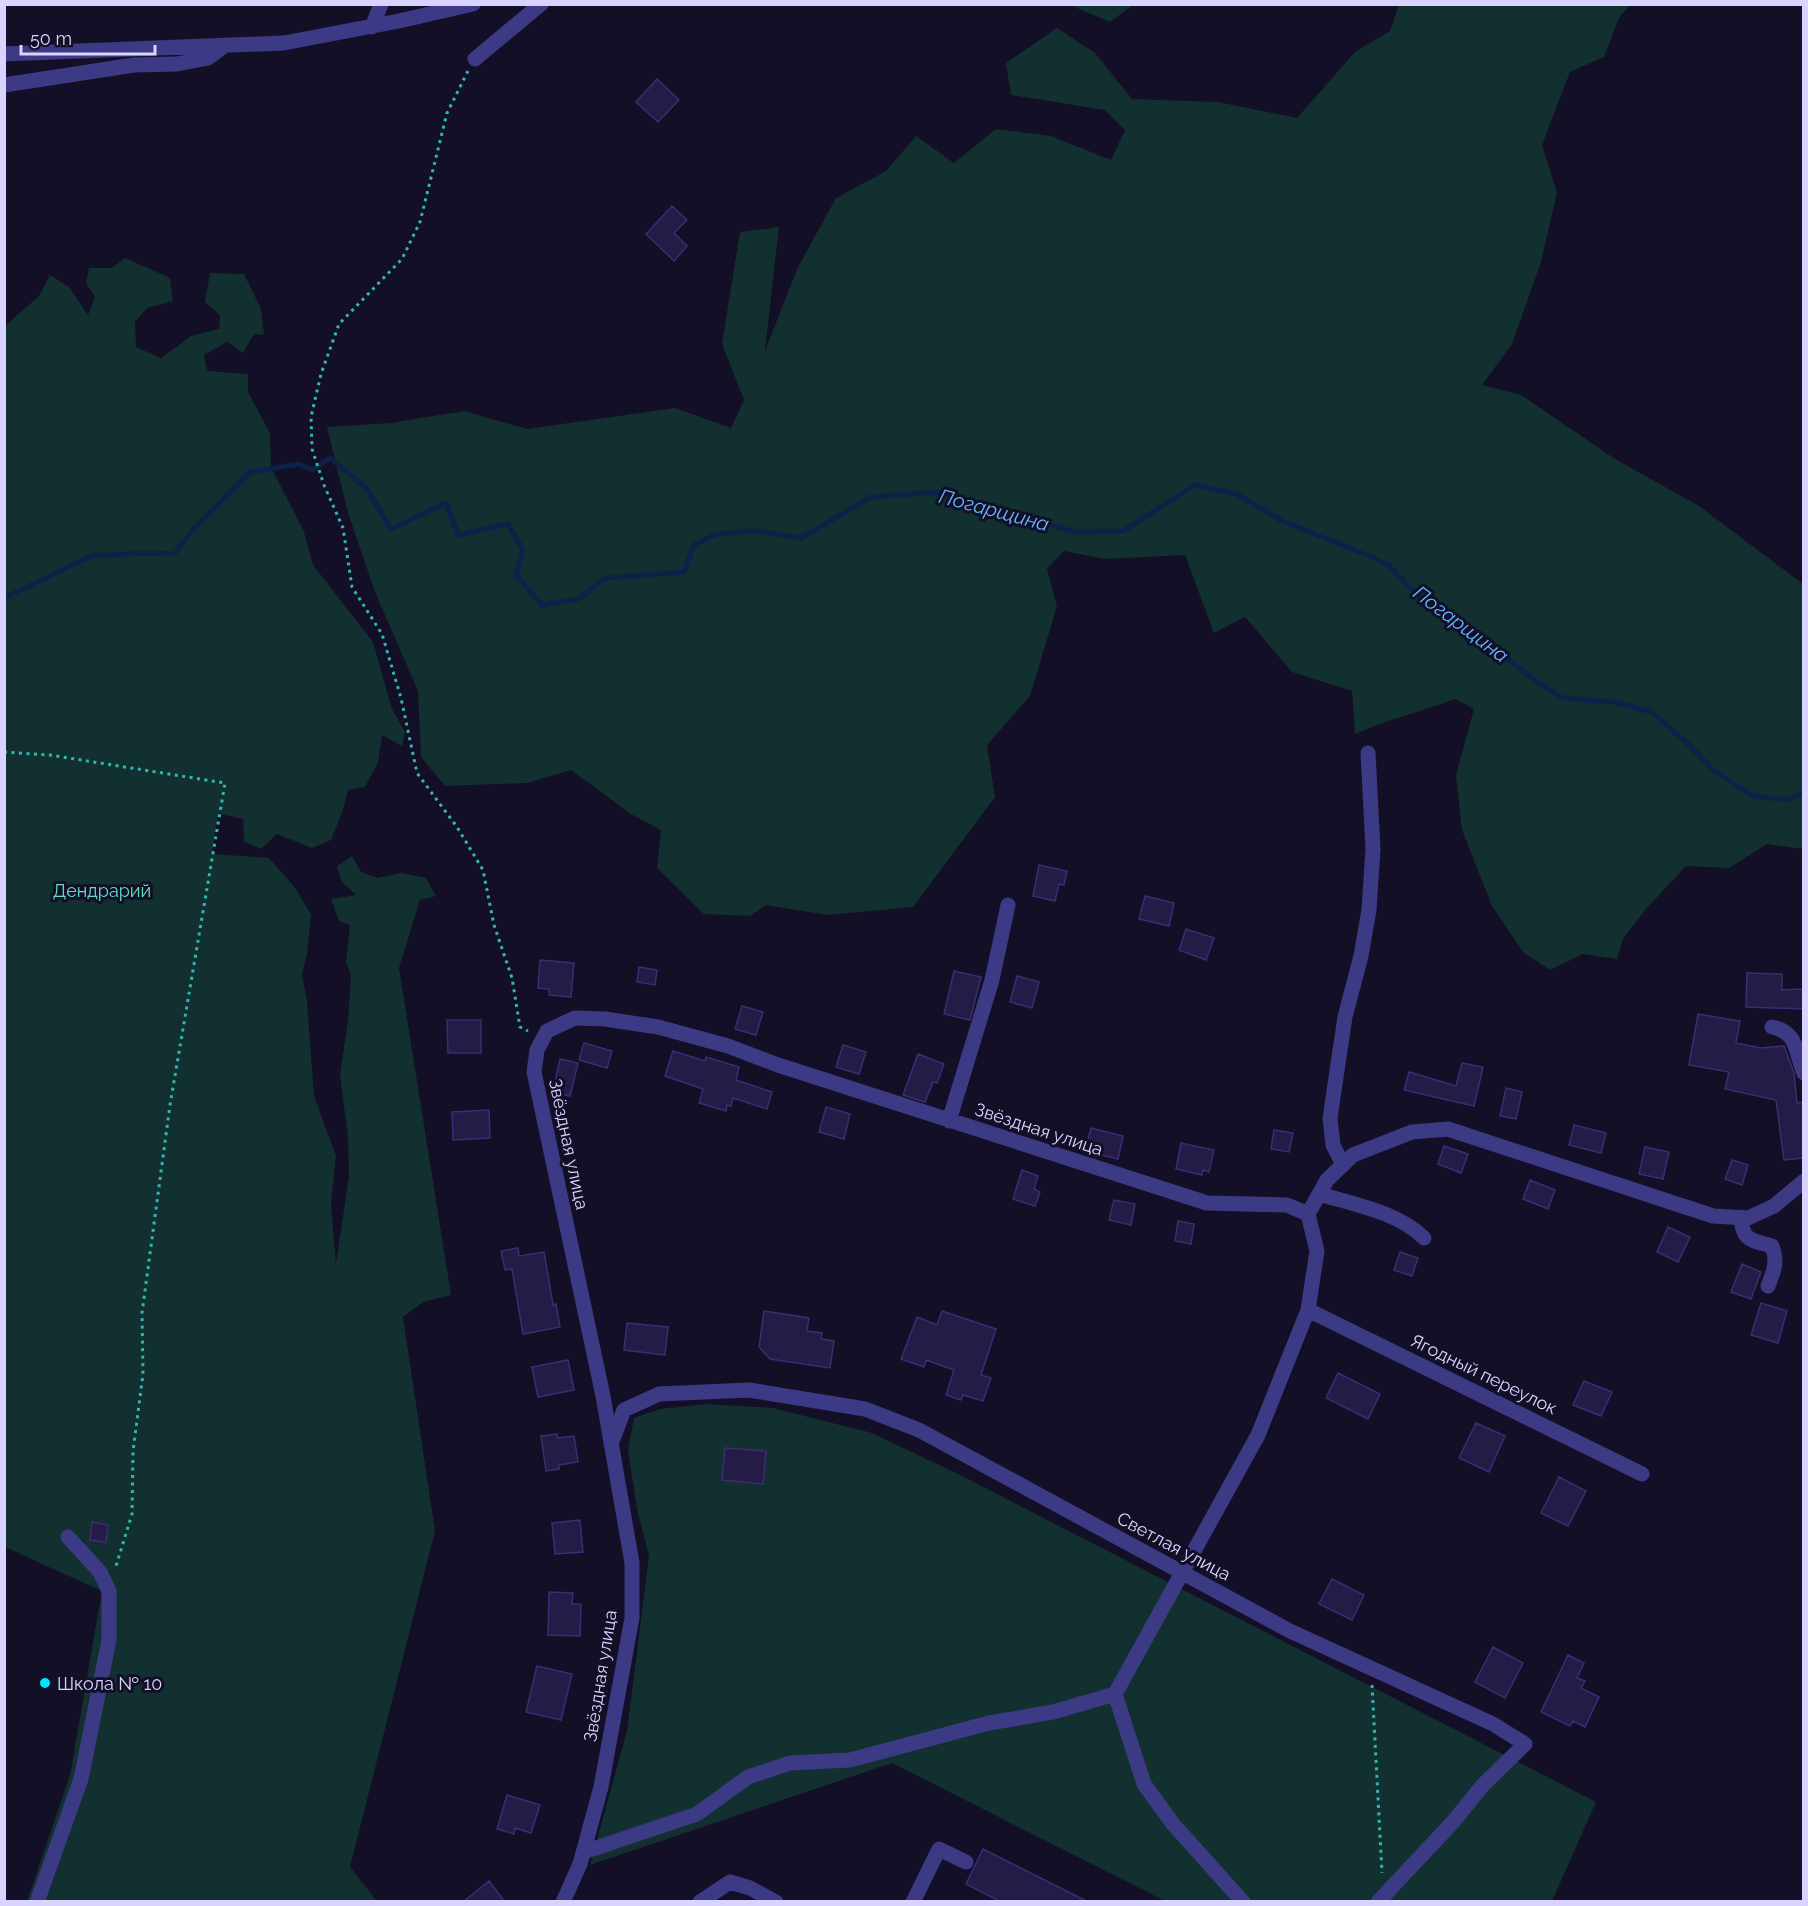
<svg xmlns="http://www.w3.org/2000/svg" width="1808" height="1906" viewBox="0 0 1808 1906" font-family="Raleway,sans-serif">
	<rect width="100%" height="100%" fill="#130f26"/>
	<!-- green -->
	<path fill="#12302f" d="M1070 5H1133L1110 22Z
		M1399 5H1630L1619 18 1604 57 1570 72 1542 145 1557 193 1541 262 1512 344 1482 385 1521 395 1615 459 1699 506 1803 584V849L1767 844 1729 868 1686 866 1645 910 1623 939 1617 959 1583 954 1550 970 1523 952 1492 906 1462 830 1456 775 1474 709 1455 699C1422 712 1387 719 1355 734L1352 691 1292 672 1245 617 1214 633 1185 555 1105 559 1064 551 1047 569 1057 606 1030 696 987 745 995 797 913 907 828 915 766 905 750 916 704 914 657 868 661 830 631 814 571 770 527 783 445 786 421 757 418 691 375 592 348 513 327 427 391 423 464 411 527 429 675 408 731 428 744 400 722 344 740 232 779 227 765 351 798 267 836 198 886 171 916 136 954 163 996 129 1051 136 1111 160 1125 130 1105 110 1011 95 1006 63 1057 28 1095 53 1132 99 1218 102 1297 118 1356 51 1390 31Z
		M125 258 170 278 173 301 147 308 135 322 136 347 161 358 191 336 219 329 220 315 205 302 210 273 244 274 261 309 264 335 254 334 243 353 227 342 204 355 207 371 248 374V392L270 433 271 467 304 532 313 565 373 642 392 709 405 732 402 746 382 735 378 762 365 787 348 790 343 810 331 840 312 848 277 834 261 849 244 841 243 819 218 813 212 854 269 858 296 889 311 915 307 954 302 975 307 1001 314 1096 336 1156 331 1204 336 1264 349 1176 348 1137 340 1075 348 1021 351 975 346 962 350 925 339 921 331 899 356 895 342 882 337 866 352 856 361 872 377 878 402 873 426 878 436 896 420 900 399 968 451 1295 423 1302 403 1317 435 1531 350 1867 377 1901H27L70 1775 102 1591 5 1547V326L39 296 50 275 69 287 88 315 95 297 86 283 89 268H112Z
		M707 1404 773 1408 872 1433 958 1474 1596 1802 1552 1901H1165L892 1763 590 1865 627 1731 649 1556 637 1509 628 1450 634 1418 660 1409Z"/>
	<g fill="none" stroke-linecap="round" stroke-linejoin="round">
		<!-- stream -->
		<path stroke="#0c2248" stroke-width="5" d="M4 598 91 556 144 553 174 554 191 532 250 472 299 464 312 470 330 458 367 489 391 529 446 503 458 535 508 524 523 550 516 575 542 605 579 599 605 578 684 572 694 545 716 534 755 531 801 538 871 497 938 492 1075 532 1123 531 1195 485 1237 494 1284 522 1343 545 1387 564 1421 598 1492 646 1529 676 1562 698 1614 702 1652 712 1688 744 1713 770 1753 796 1789 800 1804 792"/>
	</g>
	<!-- building -->
	<path fill="#241b47" stroke="#3b2d73" stroke-width="1.5" d="M657 79 679 100 658 122 636 102Z
		M672 206 687 220 674 233 687 246 674 261 646 234Z
		M1039 865 1067 871 1064 885 1059 884 1055 901 1033 896Z
		M1145 896 1174 903 1169 926 1139 919Z
		M1186 929 1214 938 1206 960 1179 950Z
		M540 960 574 963 571 997 549 995V989L538 988Z
		M639 967 657 970 655 985 637 982Z
		M954 971 981 977 970 1020 944 1014Z
		M1747 973 1782 974V990L1803 989V1009L1746 1007Z
		M1017 976 1039 982 1032 1008 1010 1002Z
		M742 1006 763 1012 756 1035 735 1029Z
		M1698 1014 1740 1021 1736 1043 1761 1048 1784 1046 1794 1073 1797 1103 1803 1102V1158L1784 1160 1776 1100 1725 1089 1729 1072 1689 1065Z
		M447 1020H481V1053H448Z
		M584 1043 612 1051 607 1068 579 1060Z
		M843 1045 866 1052 859 1074 836 1067Z
		M673 1051 705 1061 706 1057 739 1067 736 1080 772 1092 767 1109 733 1098 731 1106 727 1105 726 1111 699 1103 703 1089 665 1076Z
		M918 1054 944 1064 937 1083 933 1082 925 1102 903 1095Z
		M560 1059 578 1063 570 1096 553 1092Z
		M1462 1063 1483 1067 1474 1106 1404 1090 1409 1072 1456 1086Z
		M1506 1088 1522 1092 1516 1119 1500 1116Z
		M826 1107 850 1114 844 1139 819 1132Z
		M489 1110 490 1138 453 1140 452 1112Z
		M1574 1125 1606 1133 1601 1153 1569 1145Z
		M1091 1128 1123 1136 1118 1159 1085 1151Z
		M1274 1130 1293 1133 1289 1152 1271 1149Z
		M1181 1143 1214 1150 1209 1172 1203 1170 1202 1175 1176 1169Z
		M1444 1146 1468 1154 1461 1173 1438 1164Z
		M1645 1147 1669 1152 1663 1179 1639 1174Z
		M1732 1160 1748 1165 1742 1185 1725 1179Z
		M1022 1170 1038 1176 1034 1189 1040 1192 1035 1206 1013 1199Z
		M1530 1180 1555 1190 1548 1209 1523 1199Z
		M1114 1200 1135 1204 1131 1225 1109 1220Z
		M1178 1221 1194 1224 1191 1244 1175 1241Z
		M1668 1227 1690 1237 1678 1262 1657 1252Z
		M518 1248 519 1256 544 1252 553 1305 556 1304 560 1327 523 1334 512 1269 505 1270 501 1251Z
		M1400 1252 1418 1258 1412 1276 1394 1270Z
		M1742 1264 1761 1272 1751 1299 1731 1292Z
		M1761 1303 1787 1311 1778 1343 1751 1335Z
		M764 1311 809 1318 807 1331 822 1333 821 1339 834 1341 830 1368 770 1359 759 1347Z
		M942 1311 996 1329 981 1375 991 1378 983 1401 963 1395 961 1400 946 1395 954 1370 926 1360 924 1367 901 1359 917 1317 937 1325Z
		M627 1323 668 1327 665 1355 624 1350Z
		M568 1360 574 1390 538 1397 532 1367Z
		M1338 1373 1380 1394 1368 1419 1326 1398Z
		M1584 1381 1612 1392 1601 1416 1573 1405Z
		M1476 1423 1505 1436 1489 1472 1459 1458Z
		M557 1434 558 1438 574 1436 578 1462 559 1465V1469L546 1471 541 1436Z
		M725 1448 766 1451 763 1484 722 1480Z
		M1559 1477 1586 1491 1568 1526 1541 1513Z
		M580 1520 583 1552 555 1554 552 1523Z
		M92 1522 108 1525 106 1542 90 1540Z
		M1332 1579 1364 1595 1352 1620 1319 1604Z
		M549 1592 573 1593 572 1604H581L580 1636 548 1635Z
		M1493 1647 1523 1663 1505 1698 1475 1682Z
		M1568 1655 1584 1663 1577 1678 1585 1681 1581 1688 1599 1697 1585 1727 1573 1721 1570 1726 1541 1712Z
		M537 1666 572 1674 561 1720 526 1712Z
		M507 1795 540 1805 531 1833 515 1828 514 1834 497 1829Z
		M983 1849 1088 1902H1001L966 1884Z
		M489 1881 505 1902H463Z"/>
	<g fill="none" stroke-linecap="round" stroke-linejoin="round">
		<!-- path -->
		<path stroke="#2fb8b0" stroke-width="3" stroke-dasharray="3 4.5" stroke-linecap="butt" d="M468 71 447 113 420 222 402 259 339 324 321 374 311 417 312 449 324 485 343 528 352 587 382 634 401 698 417 773 457 827 483 870 494 925 512 978 520 1027 528 1031
			M4 752 50 755 225 783 170 1105 142 1313 143 1374 133 1451 132 1514 116 1566
			M1372 1685 1382 1873"/>
		<!-- minor -->
		<path stroke="#3d3a85" stroke-width="15" d="M372 27 381 4
			M4 54 284 43 399 21 473 4
			M475 59 541 4
			M4 85 134 65 177 64 208 58 224 46
			M1772 1027C1798 1032 1795 1052 1804 1073
			M949 1121 992 980 1008 905
			M1343 1165 1333 1145 1330 1118 1345 1017 1361 956 1369 910 1373 849 1368 753
			M1319 1194C1353 1204 1398 1212 1424 1238
			M1741 1217C1742 1241 1751 1240 1772 1246 1778 1261 1774 1271 1768 1286
			M1308 1310 1642 1474
			M611 1444 624 1410 659 1394 749 1390 865 1409 919 1430 1290 1631 1493 1724 1525 1744 1482 1786 1453 1822 1378 1902
			M1115 1694 1144 1784 1173 1824 1243 1902
			M584 1852 697 1814 748 1777 790 1763 850 1760 989 1723 1053 1712 1115 1694 1258 1435 1308 1310 1317 1251 1308 1214 1327 1180 1353 1155 1412 1132 1448 1129 1713 1216 1748 1218 1774 1206 1804 1181
			M37 1902 81 1779 109 1640V1591L100 1572 68 1537
			M563 1902 580 1864 601 1787 632 1618V1563L603 1396 534 1072 537 1050 547 1031 575 1018 605 1019 658 1027 728 1046 778 1065 1207 1203 1287 1205 1308 1214
			M700 1902 730 1882 750 1888 776 1902
			M913 1902 939 1849 966 1862"/>
	</g>
	<!-- markers -->
	<circle fill="#00e5ff" stroke="#130f26" stroke-width="2" cx="45" cy="1683" r="6"/>
	<g text-anchor="middle" dominant-baseline="central" stroke-width="6" stroke-linejoin="round" paint-order="stroke">
		<!-- park labels -->
		<g font-size="18" fill="#5fe0c0" stroke="#130f26">
			<text x="102" y="890">Дендрарий</text>
		</g>
		<!-- street labels -->
		<g font-size="18" fill="#d9d4ff" stroke="#130f26">
			<text transform="translate(1039 1129) rotate(18)">Звёздная улица</text>
			<text transform="translate(569 1144) rotate(78)">Звёздная улица</text>
			<text transform="translate(1484 1374) rotate(26)">Ягодный переулок</text>
			<text transform="translate(1174 1546) rotate(28)">Светлая улица</text>
			<text transform="translate(600 1676) rotate(-81)">Звёздная улица</text>
		</g>
		<!-- poi labels -->
		<g font-size="18" fill="#d9d4ff" stroke="#130f26" text-anchor="start">
			<text x="57" y="1683">Школа № 10</text>
		</g>
		<!-- water labels -->
		<g font-size="20" font-style="italic" fill="#62b6ff" stroke="#130f26">
			<text transform="translate(994 510) rotate(15)">Погарщина</text>
			<text transform="translate(1461 624) rotate(37)">Погарщина</text>
		</g>
	</g>
	<!-- border -->
	<rect width="1808" height="1906" fill="none" stroke="#d9d4ff" stroke-width="12"/>
	<!-- scale -->
	<path d="M21 45v9h134v-9" fill="none" stroke="#d9d4ff" stroke-width="3"/>
	<text x="30" y="45" font-size="18" fill="#d9d4ff" stroke="#130f26" stroke-width="4.5" paint-order="stroke">50 m</text>
</svg>
